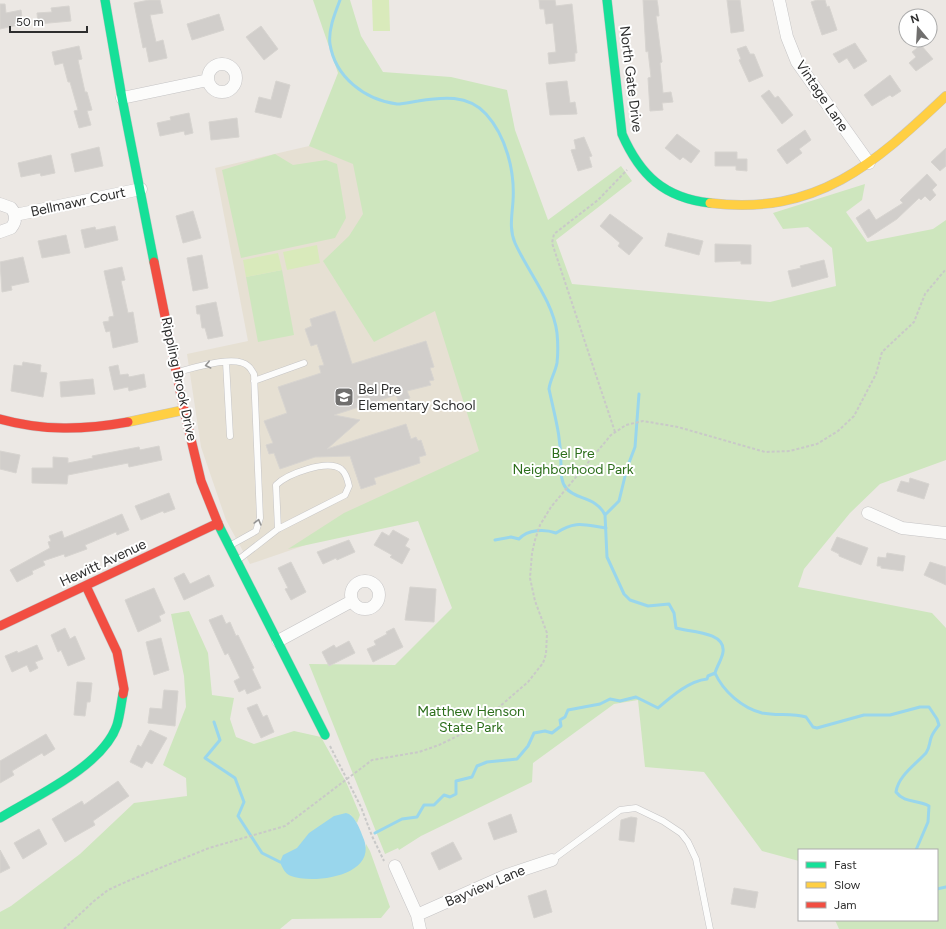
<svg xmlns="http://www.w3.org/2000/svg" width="946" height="929" viewBox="0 0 946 929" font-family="Figtree,sans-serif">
	<rect width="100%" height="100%" fill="#ece8e4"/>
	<!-- education -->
	<path fill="#e6e0d3" d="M309 146 350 147 490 279 499 516 419 506 250 564 226 520 201 447 187 354 248 341 215 168Z"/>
	<!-- green -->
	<path fill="#cee6be" d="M313 0H350L361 36 383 72 451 77 507 90 515 130 548 220 621 166 632 181 556 240 572 284 770 302 836 286 832 248 808 227 783 229 773 213 865 184 862 200 846 212 867 242 933 229 946 220V460L880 484 850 513 804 569 798 587 932 613 946 628V929H839L835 920H937V850H799V861L762 851 704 772 645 767 638 700 614 704 533 763 532 782 421 836 399 850 398 848 385 854 309 664 395 665 452 608 418 521 288 549 344 513 479 451 435 311 374 342 323 261 349 236 363 214 353 164 309 146 338 73Z
		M275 154 293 165 326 160 337 164 346 218 335 238 241 258 222 170Z
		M282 270 294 335 258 342 246 277Z
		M189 611 208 653 212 695 234 698 230 719 236 737 254 744 294 731 321 737 347 784 360 815 357 823 350 814 364 854 366 844 370 851 390 907 381 918 292 919 280 929H0V912L11 906 80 854 134 803 187 796 186 778 163 765 186 707 184 676 171 614Z"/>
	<!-- pitch -->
	<path fill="#d9eabb" d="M372 0H389L390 31H373Z
		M317 245 320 263 287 270 283 252Z
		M278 253 282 270 246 277 243 260Z"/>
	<!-- water -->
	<path fill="#99d6ec" d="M346 813C354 815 358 825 361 832 362 835 364 839 365 843 373 877 312 884 291 876 285 874 282 867 280 862L283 855 297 848 309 833 334 816Z"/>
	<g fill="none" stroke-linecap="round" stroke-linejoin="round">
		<!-- stream -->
		<path stroke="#99d6ec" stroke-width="3" d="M340 0C335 13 328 30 330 44 335 77 365 100 397 104 404 104 411 102 418 101 442 97 468 94 486 114 506 136 515 171 513 201 512 216 509 229 515 243 528 272 553 301 557 333 558 343 558 354 557 363 555 373 550 380 549 389 555 417 561 436 561 465 561 473 561 482 566 488 575 500 596 496 605 515L607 557 624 594 630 600 648 606 669 604 674 613 676 628C688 632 726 631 723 652 722 659 717 666 715 673 723 691 742 708 762 713 776 716 792 713 806 717L813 727 817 728 864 715H890L920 707H929L937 719 939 725C936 729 932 734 931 738 929 744 930 747 926 753 916 764 898 776 896 792 905 804 917 799 929 806L928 822 916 850
			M605 515 619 501 627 468 635 447 639 394
			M495 540 511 537 519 539C528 529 545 529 556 533 576 520 584 525 606 528
			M214 722 220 740 205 758 235 778 244 802 238 816 262 853 280 862
			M375 833 402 819 417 817 424 805H434L444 795 450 797 456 794V781L472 777 477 766 487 762 517 759 528 746 534 733 545 731 552 733 561 726 560 720 565 717 568 710 600 704 610 699 620 701 636 697 658 708C672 696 689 681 707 679L708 676 715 673
			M937 889 946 887"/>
	</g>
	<!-- building -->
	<path fill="#d1cecb" stroke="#d7d4d0" d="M149 0H160L163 13 150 15 156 42 163 40 167 58 149 62 146 47 143 48 134 3Z
		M539 0H555L556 6 572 4 577 53H575V61L549 64 548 53 556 52 553 23 546 24 544 9H540Z
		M643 0H657L658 6 659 16H656L662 62 660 63 663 93 671 92 673 102 662 103 663 110 650 111 648 78 651 77 648 51 646 52Z
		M727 0H740L744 31 731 33Z
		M817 0H825L827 7 829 6 837 30 822 35 811 2Z
		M0 4H5L6 13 21 10 23 24 0 29Z
		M69 6 71 21 38 24 37 13 52 12 51 8Z
		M219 14 224 30 192 40 187 24Z
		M261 26 278 49 264 60 246 37Z
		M855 43 867 61 854 69 847 58 839 63 833 54Z
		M921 45 933 59 916 71 909 63 916 57 912 52Z
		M79 46 82 59 78 60 85 92H87L92 110 87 111 91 125 79 128 74 111 78 110 70 82H68L63 63 55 65 52 52Z
		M746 46 750 54H754L763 76 749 82 739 60 741 59 737 49Z
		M890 75 901 91 892 97 890 95 872 106 864 95Z
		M276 81 290 85 281 118 255 112 259 97 271 100Z
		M567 81 570 103 575 102 577 114 550 115 546 83Z
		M769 90 775 98 778 96 793 115 782 124 761 96Z
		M189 113 193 133 185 135 184 131 160 136 157 123 171 120 170 117Z
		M237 118 239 137 211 140 209 122Z
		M805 130 811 140 799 149 802 153 787 164 777 150Z
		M677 134 700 151 691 163 683 157 680 160 665 148Z
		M584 137 592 156 589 157 592 167 578 171 571 150 576 149 574 140Z
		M99 147 103 166 75 172 71 154Z
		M946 148V166L940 171 931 162Z
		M715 152H737V159H747V171L736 170V166H715Z
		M51 155 55 173 41 176 40 173 21 177 18 163Z
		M927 174 937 185 932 190 936 195 930 201 925 196 921 200 919 198 897 219 868 238 856 218 869 209 876 220 903 203 900 200Z
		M193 211 201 238 183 243 176 216Z
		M610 214 643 238 629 255 618 246 620 243 600 226Z
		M115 226 118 240 85 248 81 230 95 227 96 230Z
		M668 233 703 241 699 255 665 246Z
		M66 235 70 253 42 258 38 241Z
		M715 244 751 245V264H741V261L715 262Z
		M202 255 208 288 193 291 187 258Z
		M23 257 29 282 11 286 12 290 2 292 0 262Z
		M824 260 828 277 792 287 788 271 801 268 800 266Z
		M122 267 125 280 121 281 128 313 133 312 138 342 113 348 110 331 106 332 103 322 109 321V317L114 316 104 271Z
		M216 302 223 336 208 339 205 328H202L200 314H197L196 306Z
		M335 311 352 364 426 341 434 367 430 368 434 380 429 381 431 385 407 391 410 398 399 402 396 395 334 415 360 420 327 449 406 424 411 439 416 437 418 441 421 440 426 455 419 457 420 463 374 478 376 484 361 489 350 456 315 457 280 469 274 453 269 454 266 445 273 443 264 421 287 413 278 387 321 373 319 366 324 365 317 344 311 346 305 329 312 326 310 319Z
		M23 362 41 365 40 372 47 373 43 397 11 391 14 365 22 366Z
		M118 365 120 375 128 374 129 377 144 374 146 387 129 391 128 387 114 390 109 367Z
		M93 379 95 394 61 397 60 382Z
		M159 446 162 460 129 467 128 463 68 475 67 484 32 483V468H53V457L68 458V463L93 458 92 456 139 447 140 450Z
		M0 451 20 455 16 473 0 469Z
		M910 478 929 484 924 499 897 491 901 481 909 483Z
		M169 493 175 509 164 513 163 511 141 520 135 506Z
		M122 514 129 530 117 535 116 532 85 545 87 549 65 557 64 554 43 561 45 565 32 571 33 574 17 582 10 570 50 548 48 542 51 541 49 536 62 531 64 538Z
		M393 530 409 539 405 546 410 549 402 564 390 557 392 555 374 545 382 532 389 536Z
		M837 537 868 548 861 565 839 556V554L831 550Z
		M349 540 355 552 337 560 336 558 323 564 317 552Z
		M887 553 905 556 903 571 881 568V566H877L878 557 886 558Z
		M291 562 306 592 291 600 285 589 288 588 278 568Z
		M930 562 946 567V585L924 575Z
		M184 573 190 584 209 575 214 586 184 600 174 578Z
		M410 587 436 589 434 622 405 620Z
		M154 588 165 613 159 616 161 621 138 632 125 600Z
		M222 615 226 624 230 622 236 636 238 635 254 668 252 669 261 688 247 694 245 689 239 692 234 681 240 678 228 653 225 655 209 620Z
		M65 628 70 639 75 636 85 659 68 666 61 650 58 652 51 635Z
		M394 628 403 647 373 662 367 649 376 645 374 641 387 634 386 632Z
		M161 638 169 670 154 675 146 642Z
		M349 641 355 653 329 666 322 652 334 645 336 648Z
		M37 645 43 659 35 662 38 668 30 672 27 665 12 672 5 656 17 651 18 653Z
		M77 682 92 683 90 702H87L85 716 74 715Z
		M164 690 178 691 175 726 148 723 150 708 162 709Z
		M257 704 263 717 267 715 274 732 261 738 247 708Z
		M150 730 167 738 152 764 146 761 142 768 130 762 138 745 141 747Z
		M46 734 55 749 44 756 42 753 12 771 14 775 0 783V761Z
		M118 781 129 796 93 821 95 825 65 842 52 819 82 801 84 805Z
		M511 814 517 832 494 840 488 823Z
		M631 817 637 818 634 842 619 840 621 820Z
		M39 829 47 844 23 859 14 843Z
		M453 842 462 859 439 870 431 853Z
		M0 850 10 868 0 873Z
		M734 888 758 892 755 908 731 904Z
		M546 890 552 912 534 918 528 896Z"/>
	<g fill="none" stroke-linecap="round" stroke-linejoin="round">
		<defs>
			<path id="lane" d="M226 362 230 436
				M178 372C193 368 236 354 248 366 251 368 252 372 254 374L260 518 256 531 231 545
				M254 381 304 363
				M238 560 278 529 345 495 349 486C348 481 346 473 341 469 327 459 287 474 276 485L278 529
				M552 860 620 810 636 808 663 821 681 833 688 842 696 859 710 929"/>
			<path id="street" d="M779 0 787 37 797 62 869 163
				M208 78a14 14 0 1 1 28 0a14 14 0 1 1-28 0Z
				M122 98 208 80
				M0 204 11 208C16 214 17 221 11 228L0 232
				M15 215 141 189
				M868 513 902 528 946 533
				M351 595a14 14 0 1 1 28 0a14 14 0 1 1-28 0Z
				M278 641 352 601
				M395 866 417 915 420 929
				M417 915 507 875 552 860"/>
			<path id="fast" d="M105 0 122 98 154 262
				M607 0 622 134C640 175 664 198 710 203
				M219 526 325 735
				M0 818C36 796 103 766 117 725 120 715 121 704 123 694"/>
			<path id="slow" d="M710 203C817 216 874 164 946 96
				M128 422 184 410"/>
			<path id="jam" d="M154 262 184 410 201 481 219 526
				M0 419C43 431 84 430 128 422
				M86 586 117 652 124 689 123 694
				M0 626 218 523"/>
		</defs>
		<!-- lane casing -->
		<use href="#lane" stroke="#c5c4c5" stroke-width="7"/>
		<!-- street casing -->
		<use href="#street" stroke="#c5c4c5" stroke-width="13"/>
		<!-- fast casing -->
		<use href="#fast" stroke="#c5c4c5" stroke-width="10"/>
		<!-- slow casing -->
		<use href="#slow" stroke="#c5c4c5" stroke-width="10"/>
		<!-- jam casing -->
		<use href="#jam" stroke="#c5c4c5" stroke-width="10"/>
		<!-- path -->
		<path stroke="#c9c9c8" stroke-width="2" stroke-dasharray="3 2" stroke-linecap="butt" d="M615 432 552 243 554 234 598 200 627 170
			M330 746 361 807 372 836 384 861
			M64 929 94 901 108 890 128 881 209 848 285 826 372 760 419 752 439 745 476 727 528 682 543 663 546 654 547 633 535 601 530 578 532 553 535 540 540 525 551 507 611 435 626 425 643 421 678 427 765 452 790 451 817 444 838 431 854 416 876 374 882 352 914 322 925 294 946 269"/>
		<!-- lane -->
		<use href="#lane" stroke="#fcfcfb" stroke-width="6"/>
		<!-- street -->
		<use href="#street" stroke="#fcfcfb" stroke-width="12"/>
		<!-- fast -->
		<use href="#fast" stroke="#16e098" stroke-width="9"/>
		<!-- slow -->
		<use href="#slow" stroke="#ffcf43" stroke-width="9"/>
		<!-- jam -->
		<use href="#jam" stroke="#f24e42" stroke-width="9"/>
	</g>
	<!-- one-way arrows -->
	<defs><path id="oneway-chevron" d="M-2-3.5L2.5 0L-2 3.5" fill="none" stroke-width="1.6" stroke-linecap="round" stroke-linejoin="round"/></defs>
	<g stroke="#959594">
		<use href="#oneway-chevron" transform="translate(208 365) rotate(167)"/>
		<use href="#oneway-chevron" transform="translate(258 522) rotate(-75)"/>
	</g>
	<!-- icons -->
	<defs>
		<symbol id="school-square" viewBox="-11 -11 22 22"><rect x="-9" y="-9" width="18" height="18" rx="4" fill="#706f6e" stroke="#fff"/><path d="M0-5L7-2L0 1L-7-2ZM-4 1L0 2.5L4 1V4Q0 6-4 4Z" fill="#fff"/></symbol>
	</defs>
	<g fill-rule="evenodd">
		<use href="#school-square" x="333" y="386" width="22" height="22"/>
	</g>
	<g text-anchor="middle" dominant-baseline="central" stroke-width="4" stroke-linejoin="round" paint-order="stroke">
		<!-- street labels -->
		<g font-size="14" fill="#2e2e2e" stroke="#fff">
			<text transform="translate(631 79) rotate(83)">North Gate Drive</text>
			<text transform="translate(822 96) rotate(56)">Vintage Lane</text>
			<text transform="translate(78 202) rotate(-12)">Bellmawr Court</text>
			<text transform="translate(179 379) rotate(78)">Rippling Brook Drive</text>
			<text transform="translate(103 563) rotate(-25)">Hewitt Avenue</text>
			<text transform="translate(485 886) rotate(-23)">Bayview Lane</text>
		</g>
		<!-- poi labels -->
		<g font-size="14" fill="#2e2e2e" stroke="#fff" text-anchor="start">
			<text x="358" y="389">Bel Pre<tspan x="358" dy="16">Elementary School</tspan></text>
		</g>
		<!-- park labels -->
		<g font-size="14" fill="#2c6e1b" stroke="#fff">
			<text x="573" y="453">Bel Pre<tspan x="573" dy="16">Neighborhood Park</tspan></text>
			<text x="471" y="711">Matthew Henson<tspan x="471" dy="16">State Park</tspan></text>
		</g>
	</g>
	<!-- legend -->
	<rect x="798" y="849" width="140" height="72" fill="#ffffff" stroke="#ababab"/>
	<rect x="806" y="862" width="20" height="6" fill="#16e098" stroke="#ababab"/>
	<text x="834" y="869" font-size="12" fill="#2e2e2e">Fast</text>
	<rect x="806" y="882" width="20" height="6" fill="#ffcf43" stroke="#ababab"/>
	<text x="834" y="889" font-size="12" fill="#2e2e2e">Slow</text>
	<rect x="806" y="902" width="20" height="6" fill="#f24e42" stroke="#ababab"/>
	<text x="834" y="909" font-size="12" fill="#2e2e2e">Jam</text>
	<!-- north arrow -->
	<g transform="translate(918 28) rotate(342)"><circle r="19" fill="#ffffff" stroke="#ababab"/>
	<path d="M0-3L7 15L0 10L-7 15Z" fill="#706f6e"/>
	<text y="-6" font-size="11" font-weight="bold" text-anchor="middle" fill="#2e2e2e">N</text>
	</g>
	<!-- scale -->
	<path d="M10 26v6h77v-6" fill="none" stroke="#2e2e2e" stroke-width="2"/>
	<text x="16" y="26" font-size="12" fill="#2e2e2e" stroke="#ffffff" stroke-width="3" paint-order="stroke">50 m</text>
</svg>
